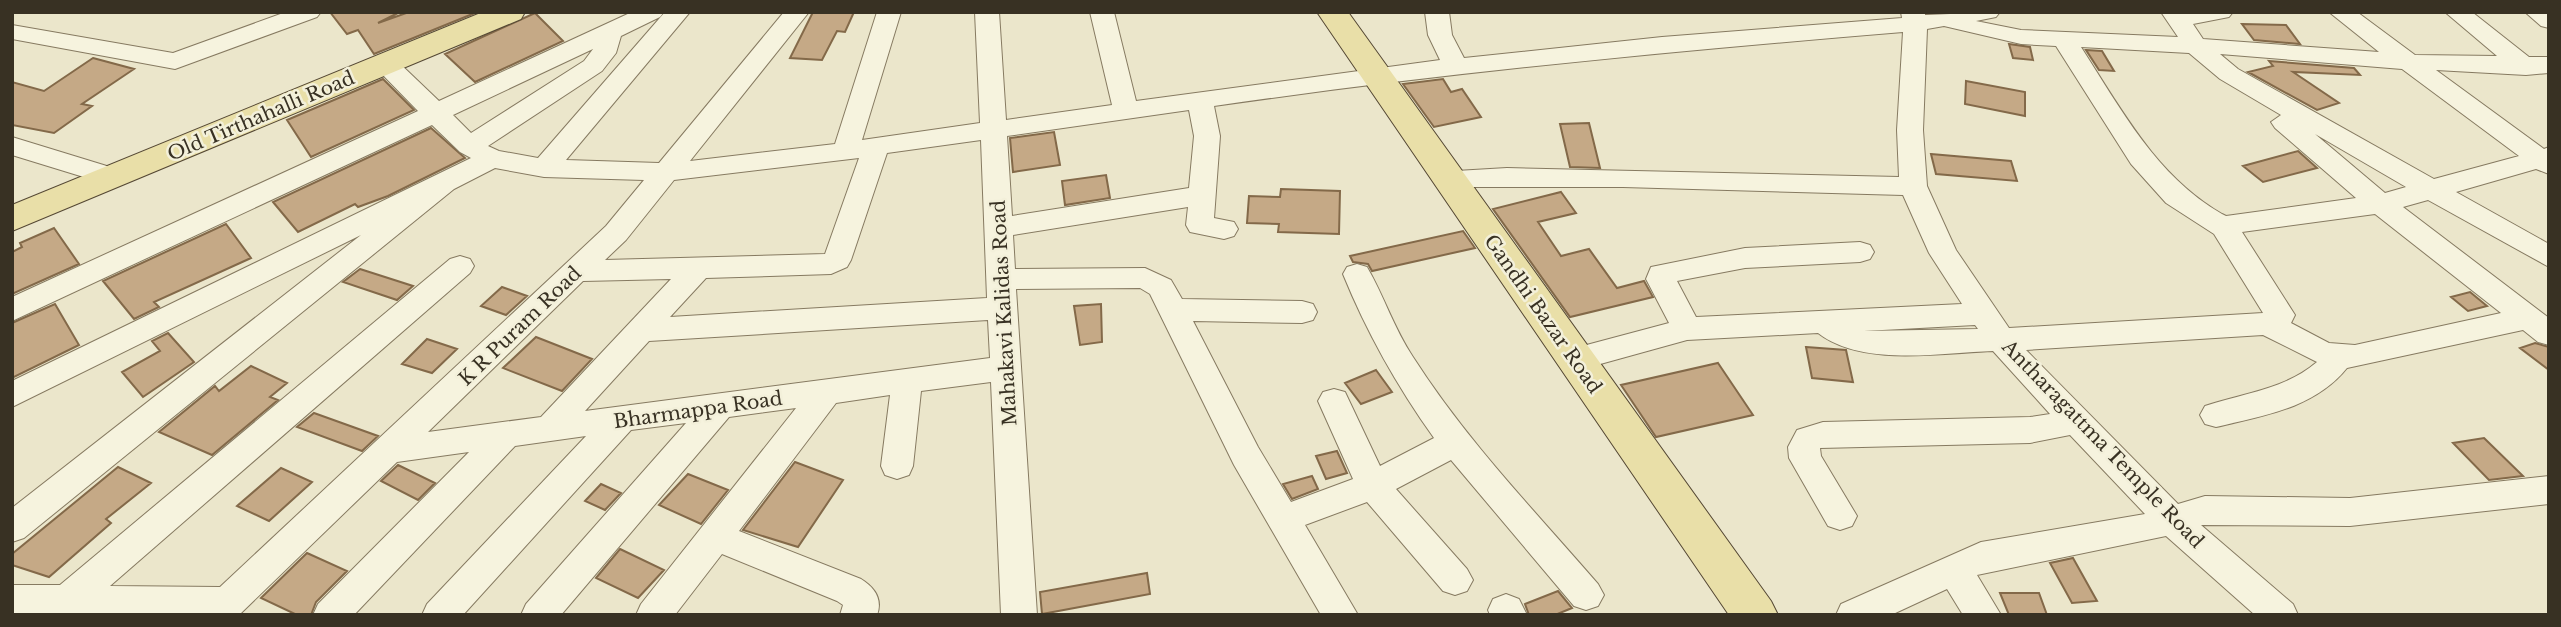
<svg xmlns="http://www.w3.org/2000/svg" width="2561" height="627" viewBox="0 0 2561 627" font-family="'Libre Baskerville',serif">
	<rect width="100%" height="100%" fill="#ebe6cb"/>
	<!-- building -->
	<path fill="#c5a986" stroke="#836949" stroke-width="2" d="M330 12H400L378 23 409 12 475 13 374 54 358 30 347 34Z
		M813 12H854L845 32 837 31 822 60 790 58Z
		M535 13 563 41 475 82 445 54Z
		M2242 24 2286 25 2300 44 2254 40Z
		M2009 44 2030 47 2033 60 2013 58Z
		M2086 50 2102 51 2114 71 2099 70Z
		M93 58 134 69 82 104 92 106 54 133 12 125V82L44 91Z
		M2269 61 2354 68 2360 75 2293 72 2339 103 2317 110 2248 72 2273 66Z
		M383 79 414 110 311 157 287 120Z
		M1443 79 1451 92 1462 89 1481 117 1434 127 1403 84Z
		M1966 81 2025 92V116L1965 104Z
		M1589 123 1600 168 1570 167 1560 124Z
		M431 128 465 158 388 196 358 207 355 204 298 232 273 202Z
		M1054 132 1060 165 1013 172 1010 138Z
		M2298 151 2317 168 2263 182 2243 166Z
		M1931 154 2011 161 2017 181 1936 174Z
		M1106 175 1110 198 1065 205 1062 181Z
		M1281 189 1340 191 1339 234 1278 232 1279 224 1247 223 1249 196 1280 197Z
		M1561 192 1576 213 1538 222 1561 256 1589 249 1617 288 1644 281 1653 297 1570 317 1493 209Z
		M226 224 251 258 154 302 159 307 134 319 103 281Z
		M54 228 79 264 12 294V252L22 247 20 243Z
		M1463 231 1475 248 1372 271 1368 264 1353 262 1350 256Z
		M360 269 413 286 397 300 343 282Z
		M502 287 527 296 506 315 481 306Z
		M2470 292 2487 306 2468 311 2451 297Z
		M55 304 79 345 12 378V323Z
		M1101 304 1102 342 1080 345 1074 306Z
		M168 333 194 362 143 397 122 372 160 351 152 341Z
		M536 337 592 359 562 391 503 368Z
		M427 339 457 349 432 373 402 364Z
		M2535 343 2549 347V370L2520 348Z
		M1806 347 1846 350 1853 382 1812 378Z
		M1718 363 1753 415 1656 437 1621 385Z
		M251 366 287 383 270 397 278 400 212 455 159 432 215 386 219 391Z
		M1376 370 1392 392 1361 404 1345 383Z
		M314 413 378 436 362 451 297 427Z
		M2484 438 2523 476 2489 480 2453 443Z
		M1337 451 1347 473 1326 479 1316 456Z
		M795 462 843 480 798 547 743 530Z
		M398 465 435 483 418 500 381 481Z
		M118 467 151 483 106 519 111 523 49 577 12 565V554Z
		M281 468 312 482 269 521 237 506Z
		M688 474 728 490 701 524 659 505Z
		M1312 476 1318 489 1292 499 1283 484Z
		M601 484 621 493 605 510 585 501Z
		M620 549 664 570 638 598 596 578Z
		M307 553 347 571 316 602 311 615H297L261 598Z
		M2073 558 2097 601 2072 603 2050 563Z
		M1147 573 1150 594 1042 614 1040 592Z
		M1558 591 1572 608 1555 615H1529L1525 604Z
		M2000 593H2039L2047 615H2009Z"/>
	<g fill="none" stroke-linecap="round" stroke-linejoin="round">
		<defs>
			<path id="minor" d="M286 12H321L317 17 175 69 12 39V25L173 53Z
				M632 12H664L660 17 621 36 616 53 602 71 488 146 499 151 538 158 665 12H690L566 160 659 163 784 12H809L690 161 835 144 877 12H901L862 140 980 123 975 12H999L1006 120 1112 105 1090 12H1114L1136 101 1440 60 1428 35 1425 12H1449L1452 35 1464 58 1662 37 1902 18 1901 12H1925V15L2000 12 1996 17 1976 21 2021 30 2178 37 2161 12H2233L2229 17 2193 24 2203 39 2379 52 2329 12H2357L2415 55 2497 56 2445 12H2472L2529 57H2549V73L2526 75 2436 70 2544 149 2549 147V174L2536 169 2456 192 2549 244V267L2428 200 2403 207 2549 318V345L2538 342 2523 330 2347 368C2315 408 2263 416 2216 427L2205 424 2200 415 2205 406C2244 393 2284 390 2317 362L2263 335 2026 350 2178 504 2205 496 2350 498 2549 476V504L2350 526 2201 525 2293 604 2298 615H2255L2166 536 1977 575 2001 615H1963L1947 589 1891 615H1836L1841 604 1981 542 2145 514 2070 435 2030 443 1820 448 1821 456 1857 516 1852 526 1840 530 1828 526 1789 458 1788 447 1797 430 1823 422 2030 417 2050 414 1993 351C1940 353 1862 367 1818 333L1687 340 1575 371 1564 367 1560 359 1564 351 1669 323 1646 279 1651 267 1745 248 1860 242 1870 245 1874 252 1870 259 1860 262 1745 268 1677 281 1696 317 1962 304 1929 253 1903 195 1623 187H1449L1439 184 1435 178 1439 172 1507 168 1899 177 1897 130 1903 32C1672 51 1443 73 1214 106L1220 136 1214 218 1234 222 1238 229 1234 236 1224 239 1190 232 1186 225 1188 207 1013 235 1015 269 1145 268 1171 280 1182 299 1302 301 1313 304 1317 312 1313 320 1302 323 1193 321 1258 447 1291 502 1353 479 1318 401 1323 392 1334 389 1345 392 1380 466 1434 438C1397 386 1367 333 1343 274L1347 267 1357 264 1367 267C1384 296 1394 329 1413 357 1466 440 1534 510 1598 584L1604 595 1598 606 1586 610 1574 606 1451 460 1396 489 1467 569 1473 580 1467 591 1455 595 1443 591 1367 502 1305 525 1358 615H1321L1234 465 1150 294 1140 288 1016 289 1037 615H1001L991 382 921 391 913 466 909 475 897 479 885 475 881 466 890 395 836 403 739 531 861 579C874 587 883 599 877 615H840L843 605 837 601 722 554 675 615H636L641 604 796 408 729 417 561 615H521L526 604 686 423 631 430 463 615H422L427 604 586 436 515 446 354 615H313L318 604 469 452 397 462 239 615H12V585H60L450 259 460 256 470 259 474 266 470 273 110 586 220 587 606 226 644 180 544 177 495 168 454 189 24 538 12 542V508L361 235 12 407V381L471 158 460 152 432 125 12 321V297L418 111 377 69 374 64 377 59H395L439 101ZM1944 26 2021 44 2056 46 2131 164 2166 203 2214 234 2263 313 2009 328 1956 250 1927 186 1923 130 1927 29ZM2081 47 2189 53 2220 79 2281 115 2271 122 2275 128 2356 198 2226 216 2222 214C2156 176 2121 109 2081 47ZM593 49 584 61 471 133 453 115ZM2220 54 2402 69 2519 156 2434 179 2238 69ZM1189 110 1194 136 1189 188 1012 216 1007 136ZM2315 134 2406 187 2385 193ZM981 140 987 298 670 317 706 278 831 274 847 267 851 260 887 153ZM859 158 825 254 605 260 626 240 674 180ZM2375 214 2501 313 2355 345 2329 343 2291 323 2295 315 2242 232ZM671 279 541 417 428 432 583 281ZM988 320 990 358 585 411 649 341ZM1975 325 1978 329 1864 331Z
				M2525 12H2549V28L2541 26Z
				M12 137 123 171 127 177 123 183 113 186 12 155Z
				M1506 594 1519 599 1527 615H1490L1488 610 1493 599Z"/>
			<path id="major" d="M483 12H525L521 19 12 231V205Z
				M1317 12H1348L1771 601 1778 615H1729Z"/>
		</defs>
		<!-- minor casing -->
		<use href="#minor" stroke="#867a61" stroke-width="2"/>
		<!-- major casing -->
		<use href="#major" stroke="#554834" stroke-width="2"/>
		<!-- minor -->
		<use href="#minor" fill="#f6f3de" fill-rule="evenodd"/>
		<!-- major -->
		<use href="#major" fill="#e9dfa8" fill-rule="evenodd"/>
	</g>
	<g text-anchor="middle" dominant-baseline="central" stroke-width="5" stroke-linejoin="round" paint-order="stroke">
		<!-- street labels -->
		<g font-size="19" fill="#383123" stroke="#f3f0da">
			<text transform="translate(261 116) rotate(-23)">Old Tirthahalli Road</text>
			<text transform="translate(1004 313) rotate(-93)">Mahakavi Kalidas Road</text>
			<text transform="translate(1543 314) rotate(55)">Gandhi Bazar Road</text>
			<text transform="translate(520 326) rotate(-44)">K R Puram Road</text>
			<text transform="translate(698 410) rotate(-8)">Bharmappa Road</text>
			<text transform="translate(2103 444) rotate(46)">Antharagattma Temple Road</text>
		</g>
	</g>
	<!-- border -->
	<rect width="2561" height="627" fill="none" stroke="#383123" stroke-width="28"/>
</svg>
